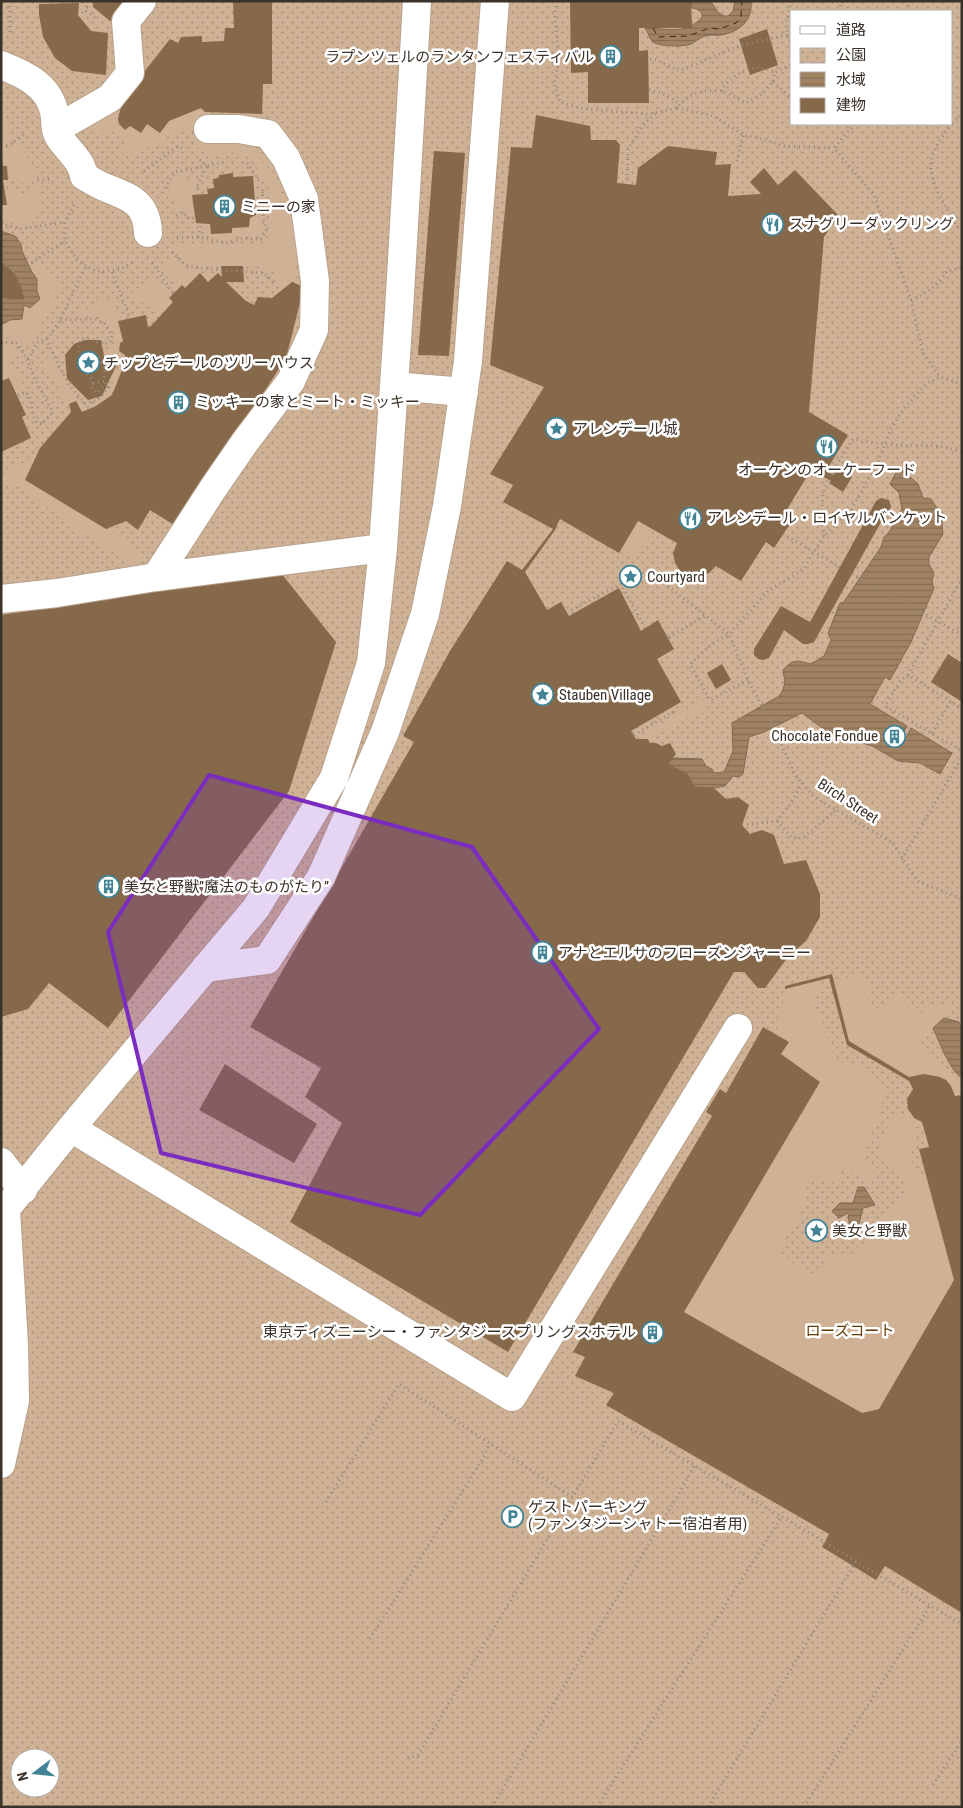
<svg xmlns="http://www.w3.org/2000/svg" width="963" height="1808" viewBox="0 0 963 1808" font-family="'Roboto Condensed','Noto Sans JP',sans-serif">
	<defs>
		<pattern id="park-dots" width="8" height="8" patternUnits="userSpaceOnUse" patternTransform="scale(1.25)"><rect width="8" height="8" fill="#cfb295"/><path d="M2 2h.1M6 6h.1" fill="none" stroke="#a9917a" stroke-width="1.8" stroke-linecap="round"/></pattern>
		<pattern id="water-rules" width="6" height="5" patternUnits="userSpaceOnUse" patternTransform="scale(1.25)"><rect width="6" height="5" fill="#a18364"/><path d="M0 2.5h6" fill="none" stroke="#846c52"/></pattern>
	</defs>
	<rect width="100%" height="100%" fill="#f8e0c9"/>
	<!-- park -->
	<path fill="url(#park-dots)" fill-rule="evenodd" d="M1 1H962V1807H1ZM792 11H952V124H792ZM20 1758H50V1788H20Z"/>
	<!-- garden -->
	<path fill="#cfb295" d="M201 108 205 112V120L168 136 164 144 153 145 152 144C144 152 132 155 121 153L125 148 124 140 109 129 99 135 93 132 90 128 91 124 104 115H119V124L125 130 130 126 141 133 147 124 160 133 169 121Z
		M1 122 9 127 13 140 10 143 1 144Z
		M201 141 233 142 250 148 277 178 294 228 296 264 292 282 281 290C279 285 277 276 273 272 259 258 210 271 189 262 183 259 179 254 174 250L177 243 193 244 205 243 218 247H228L240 243 261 244 267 239 271 234 273 224 266 210 270 200 268 183 250 157 237 153 226 152 208 158 206 151 200 147 191 149 189 146Z
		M19 143 34 169 36 176 24 184 18 179 10 176 1 161V149L8 148Z
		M184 172 185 182 196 181C192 187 193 190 196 195L192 196 194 215 182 206 178 212H174V202L168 190 177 174Z
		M40 185C42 198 38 212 32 223L17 224 1 218 2 205H7L5 189 24 194 34 190 35 187Z
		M256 215 264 228 262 234C256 235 250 234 245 235 229 236 223 245 208 234L206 223 232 233V228L249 227 250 218Z
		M172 257C176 260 177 263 181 266 192 274 205 274 218 273L208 282 199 273 185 288 182 285 176 290 172 277 162 264Z
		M41 264 45 265 55 279 59 288 58 296 47 312V316L36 330 37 333 24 346C19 337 11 338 1 337V325L10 320 21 319 24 305 37 291V279L32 272 37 265Z
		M153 277 160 283 163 292 173 302 159 316 152 304 142 302 138 304 131 295C137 288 146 284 153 277Z
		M105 298 116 304 115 308 117 313H122V320L118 322 123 341 120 343 119 351 125 355C122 372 118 391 103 401L118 373 119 364 110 360 104 351 115 343C114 317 102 316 79 315L77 313 80 310 89 311Z
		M1 345 14 349 15 353 10 360V368L14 372 21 374 22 385 15 391 9 378 1 381Z
		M50 356 74 394 76 401 69 404 62 394 60 385 39 367Z
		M30 456 35 460 25 480 134 545 144 558 137 566 74 528 21 487 1 485V476L9 469 25 462Z
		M638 521 654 529 635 560 620 551Z
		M703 700 708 710 692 719 690 716 648 739H636Z
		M850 977H859L868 985V1000L871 1010H882L895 995 912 999 907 1002 908 1009 923 1013 928 1005H943L950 1007 919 1043 933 1054 951 1080 959 1077 962 1078V1095L955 1096C945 1072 932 1072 909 1077L849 1041 834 983Z
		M818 981 822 992 812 999 828 1037 826 1044 840 1062 860 1064 881 1083 885 1098C884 1102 881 1103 880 1108 879 1112 880 1116 878 1120 869 1144 853 1150 875 1174L868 1181 849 1171H841L840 1180 830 1182 812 1178 804 1190 808 1201 800 1205V1225L788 1230 780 1252C790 1260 805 1275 818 1274L827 1255 842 1254 846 1249 850 1257 853 1254 854 1248 862 1247 864 1248 880 1237 883 1222 887 1213 901 1203 905 1191 902 1177C871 1158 877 1146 892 1118L900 1115H910L913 1121 918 1143 908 1146 916 1176 925 1175 954 1280 879 1409 862 1413 684 1312 821 1082 781 1054 789 1042 775 1034C783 1020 783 1005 783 990Z"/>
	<!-- water -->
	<path fill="url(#water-rules)" stroke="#826b52" d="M691 1H710C716 7 718 17 728 16L733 11 735 1H751C753 21 739 32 721 35 715 36 711 34 705 36 700 38 696 41 691 44 684 47 660 47 653 42 649 38 648 32 645 28 666 28 687 36 702 17V13L697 9 692 8Z
		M1 231 15 236 21 244 22 251 32 272 37 279V291L40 299 30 308 24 305 22 319 10 320 1 325V296L8 299H23C21 284 15 270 1 262Z
		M899 467 918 484 923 498 931 499 941 514 943 534 929 557V564L934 573 932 582 934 588 911 642 890 680 885 677 870 704 907 726 898 743 902 745 911 728 952 753 940 774 920 763 898 761 872 746 829 733 802 713 764 732 749 737 743 774 739 777 733 776 725 786 714 788 695 787 688 775 668 764 673 758 702 759 706 766 712 769 714 773 724 772 733 751 732 723 779 696C786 687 785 681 783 670 793 659 796 660 811 664L824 656 831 640 828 633 840 603H843L881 547 884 537C892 532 895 517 902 509L899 493 890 484Z
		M944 1018 959 1022 962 1031V1078C950 1071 939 1041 933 1028Z
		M858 1187H864L875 1205 863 1208 858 1228 851 1239 848 1213 839 1218 832 1211 840 1203H853Z"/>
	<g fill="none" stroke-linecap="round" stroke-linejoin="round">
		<!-- ferry -->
		<path stroke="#3f280d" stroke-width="1" stroke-dasharray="6 5" stroke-linecap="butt" d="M653 28 658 37 688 36 710 28 719 29 736 23 741 17 742 1"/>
	</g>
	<!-- building -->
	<path fill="#86694b" d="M93 1H129L120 17 110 21 93 7Z
		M233 1H272V84H263L262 114 205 112 201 108 169 121 160 133 147 124 141 133 130 126 125 130 119 124 118 119 120 110 131 91 130 90 170 39 178 43 181 37 202 36V42L224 41 225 28H234Z
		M570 1H691L692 28H639V51L648 50 649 103H588V72L571 73Z
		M79 3 78 15 91 31 108 33 106 75 72 71 55 58 43 37 39 15V4Z
		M767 29 778 65 750 75 739 39Z
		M536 115 590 126 591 140H616L620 145 617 183 636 185 638 168 668 146 717 152 715 165 731 164 728 196 761 194 750 182 764 168 778 185 795 170 839 216 824 237 809 412 848 435 826 471 833 475 838 468 852 477 843 492 829 483 831 481 811 470 783 516 792 521 774 548 766 542 741 581 716 566 709 573 700 577H690L681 572 675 563 673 553 677 543 638 521 619 553 560 519 555 530 525 572 547 610 561 602 569 616 619 588 641 631 658 620 674 649 657 659 681 702 631 731 636 739H648L650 743H656L662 746 670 743 676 754 668 764 688 775 695 787 714 788 726 799 738 797 749 805 742 825 750 834 762 830 774 835 784 864 806 860 820 894V917L806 941 788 957 765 988H758L744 972H734L508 1352 290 1222 342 1123 305 1097 321 1068 250 1027 414 742 403 736 450 651 507 561 522 570 553 529 503 502 513 485 490 474 544 387 490 365 511 147 532 148Z
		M434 151 465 153 449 356 418 355Z
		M2 161 3 166H7L8 180H3L7 205H1Z
		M233 173V177L253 176 256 215 250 218 249 227 232 228V233L211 234 210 224 196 223 192 195 208 194 207 189 214 188 213 179 219 178V175Z
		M1 262 13 272 22 289 24 299H8L1 296Z
		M221 266H243L244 282H226L246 301 254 305 258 297 272 298 292 282 304 287 286 358 180 521 174 525 150 510 138 530 126 521 106 529 25 480 40 448 71 412 69 404 76 401 82 412 96 406 112 395 122 370 125 355 119 351 120 343 123 341 118 321 146 315 148 327 151 326 173 302 169 298 182 285 185 288 200 273 208 282 218 273 222 277Z
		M85 340H101L104 356 116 366 102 396 88 400 67 379 65 355 74 344Z
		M9 378 26 415 22 417 31 438 1 452V381Z
		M881 498 889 500 891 506 890 511 885 515 814 642 808 644H803L784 630 769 658 763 660 758 659 754 655V649L781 606 810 622 876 501Z
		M281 573 336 642 289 791 108 1028 49 983 28 1009 1 1017V615Z
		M948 654 962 663V702L931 682Z
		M722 664 731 680 716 689 707 673Z
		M832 974 849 1041 909 1077 924 1074 940 1077 946 1080 951 1086 955 1096 962 1095V1613L885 1566 876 1580 822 1547 829 1534 606 1405 614 1393 575 1376 585 1357 573 1352 712 1116 706 1112 720 1089 726 1093 763 1027 789 1042 781 1054 820 1082 684 1312 862 1413 879 1409 954 1280 919 1149 929 1147 922 1122 914 1118 908 1109 907 1099 913 1089 909 1081 847 1045 829 978 785 989V986Z
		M225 1064 317 1124 294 1163 199 1110Z"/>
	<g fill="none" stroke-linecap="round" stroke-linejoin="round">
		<defs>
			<path id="minor" d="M1 65C24 74 48 85 54 111 56 120 54 130 59 137 68 151 81 159 84 176 92 181 100 186 109 189 132 198 147 204 148 233
				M56 129 110 98 130 73 126 21 142 1
				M394 386 464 392
				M156 577 212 490 245 442 291 381 314 330 315 281 304 199 286 158 268 134 239 129H208
				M1 599 57 593 156 577 383 548
				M205 968 267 960 321 877 385 732 425 614 447 506 468 361 495 1
				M71 1128 512 1397 738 1028
				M1 1162 23 1190
				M1 1215 71 1128 256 908 334 778 371 663 383 548 399 311 417 1
				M1 1464 15 1401 14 1344 6 1210"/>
		</defs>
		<!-- minor casing -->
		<use href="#minor" stroke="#b8a18b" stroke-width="30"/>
		<!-- path -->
		<path stroke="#988878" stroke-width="3" stroke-dasharray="1 4" stroke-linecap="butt" d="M10 1V36
			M87 1 86 11 96 18
			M556 1 555 18 559 58 554 84 560 102 584 109 649 114 677 108C687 94 703 89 720 91 729 92 739 100 746 103L763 93 773 81 792 99
			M791 1 786 25 792 51
			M840 11 841 1
			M908 11 909 1
			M650 59 657 60 679 71 741 45 788 35
			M773 81 775 72 792 64
			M649 90C662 93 670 95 679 105
			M722 91V88C739 71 752 62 775 72
			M677 108 714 116 743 135 759 138 784 146 834 148
			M952 123 962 115
			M855 124 834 148 874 195 911 300 923 353 940 377
			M952 124C943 134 931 151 931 165 930 185 949 212 959 229L962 231
			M1 146 10 145 26 133
			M200 160 207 166 223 162
			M737 161 743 135
			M247 163 260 182
			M144 171 177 147 183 148
			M38 180 52 179
			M627 180 628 149 643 125 656 113
			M165 188 175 172 207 166
			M199 195 197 186 207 167
			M74 205 65 222V241L77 260 91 269 102 272 121 269 134 261
			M176 215 182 212 190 219 195 218
			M1 224 20 229 65 222
			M198 237 202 223
			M177 238 198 237 226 243 241 239H261L266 230 262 210 263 187
			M172 252 185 265 199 268 264 273 274 282
			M152 263 173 293
			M13 272 19 260 25 267 65 241
			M112 272 130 318
			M911 300C929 292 936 287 947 271L962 268
			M46 339 69 385 85 403 98 400 109 387 108 381 97 393 92 388C93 375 90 369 83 358L94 354 105 368 104 381 94 383C83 368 75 358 81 339L90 338 103 345 111 341 112 335 105 324 95 319 60 320
			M1 342 16 343 21 348 28 361
			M962 384 940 377 927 383 904 408 892 427 878 461 852 509 824 536 804 568 790 578 770 589 729 634 750 684 776 732 795 775 802 783 814 797 893 843 917 881 962 899
			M18 395 26 392C35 403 29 412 37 423L41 424 51 415V409L32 373 28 362 36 343 49 337 60 320 86 266
			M831 474 853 439C866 441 879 444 892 445 915 447 941 442 962 453
			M783 534 840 567
			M824 536C822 516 819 497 828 479
			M852 574 962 635
			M962 578 908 675 962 708
			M664 583 729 634 711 645 690 664 710 700 748 680
			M573 614 571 610 621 584 645 628
			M666 634 670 642
			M669 637 705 616
			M908 675 901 680 885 706 962 751
			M932 733 951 701
			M634 735 673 712 672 708
			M777 821 792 838H803L836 810
			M742 825 777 821 789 806 802 783
			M902 859 962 757
			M326 1502 399 1384 572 1497
			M370 1639 482 1460 490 1443
			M962 1696 960 1699H962
			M408 1758 418 1755 618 1421 825 1542 856 1562 962 1624
			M933 1785 962 1741
			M492 1807 681 1490 694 1466
			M597 1807 782 1516
			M708 1807 858 1558
			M804 1807 930 1606"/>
		<!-- minor -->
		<use href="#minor" stroke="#fff" stroke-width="28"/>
	</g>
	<!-- marked area -->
	<path fill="#7b2cbf" fill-opacity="0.2" stroke="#7b2cbf" stroke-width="4" stroke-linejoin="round" d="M209 775 472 847 599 1029 420 1215 161 1153 108 932Z"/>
	<!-- icons -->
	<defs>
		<symbol id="building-ring" viewBox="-11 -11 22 22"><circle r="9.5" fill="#fff" stroke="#428495" stroke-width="1.5"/><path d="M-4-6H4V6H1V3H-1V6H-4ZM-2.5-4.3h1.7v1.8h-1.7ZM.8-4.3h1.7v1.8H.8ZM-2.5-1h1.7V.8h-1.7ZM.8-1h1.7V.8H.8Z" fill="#428495"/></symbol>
		<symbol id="restaurant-ring" viewBox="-11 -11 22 22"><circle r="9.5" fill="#fff" stroke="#428495" stroke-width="1.5"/><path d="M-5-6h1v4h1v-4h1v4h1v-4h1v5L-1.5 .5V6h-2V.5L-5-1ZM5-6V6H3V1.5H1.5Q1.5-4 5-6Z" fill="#428495"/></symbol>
		<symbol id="sight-ring" viewBox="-11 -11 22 22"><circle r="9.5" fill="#fff" stroke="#428495" stroke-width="1.5"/><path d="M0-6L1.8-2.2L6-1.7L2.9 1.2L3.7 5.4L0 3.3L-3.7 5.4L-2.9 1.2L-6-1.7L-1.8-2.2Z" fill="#428495"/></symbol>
		<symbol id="parking-ring" viewBox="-11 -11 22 22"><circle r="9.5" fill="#fff" stroke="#428495" stroke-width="1.5"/><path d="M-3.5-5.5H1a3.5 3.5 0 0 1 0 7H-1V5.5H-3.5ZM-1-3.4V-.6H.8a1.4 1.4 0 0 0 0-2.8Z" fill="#428495"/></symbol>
	</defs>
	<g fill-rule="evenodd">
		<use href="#building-ring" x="598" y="44" width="25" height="25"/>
		<use href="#building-ring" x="212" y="194" width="25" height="25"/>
		<use href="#restaurant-ring" x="760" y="212" width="25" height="25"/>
		<use href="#sight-ring" x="76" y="350" width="25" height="25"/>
		<use href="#building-ring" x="166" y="390" width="25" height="25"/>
		<use href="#sight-ring" x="544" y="416" width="25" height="25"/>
		<use href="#restaurant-ring" x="814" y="434" width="25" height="25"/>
		<use href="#restaurant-ring" x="678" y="506" width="25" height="25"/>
		<use href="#sight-ring" x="618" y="564" width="25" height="25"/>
		<use href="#sight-ring" x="530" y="682" width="25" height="25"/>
		<use href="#building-ring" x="882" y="724" width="25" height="25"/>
		<use href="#building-ring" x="96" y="874" width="25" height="25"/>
		<use href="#building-ring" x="530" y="940" width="25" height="25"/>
		<use href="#sight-ring" x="804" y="1218" width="25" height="25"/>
		<use href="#building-ring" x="640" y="1320" width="25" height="25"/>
		<use href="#parking-ring" x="500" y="1504" width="25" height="25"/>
	</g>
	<g text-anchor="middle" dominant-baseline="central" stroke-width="5" stroke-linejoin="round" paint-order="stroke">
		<!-- poi labels -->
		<g font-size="15" fill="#3b3229" stroke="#fff" text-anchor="start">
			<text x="594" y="57" text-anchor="end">ラプンツェルのランタンフェスティバル</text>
			<text x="241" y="207">ミニーの家</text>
			<text x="789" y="224">スナグリーダックリング</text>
			<text x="104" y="363">チップとデールのツリーハウス</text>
			<text x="195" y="402">ミッキーの家とミート・ミッキー</text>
			<text x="573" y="429">アレンデール城</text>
			<text x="827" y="470" text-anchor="middle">オーケンのオーケーフード</text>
			<text x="707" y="518">アレンデール・ロイヤルバンケット</text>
			<text x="647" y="577">Courtyard</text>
			<text x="559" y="695">Stauben Village</text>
			<text x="878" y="736" text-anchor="end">Chocolate Fondue</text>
			<text x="124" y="887">美女と野獣”魔法のものがたり”</text>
			<text x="558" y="953">アナとエルサのフローズンジャーニー</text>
			<text x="832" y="1231">美女と野獣</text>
			<text x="636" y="1332" text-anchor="end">東京ディズニーシー・ファンタジースプリングスホテル</text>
			<text x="528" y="1507">ゲストパーキング<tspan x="528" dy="17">(ファンタジーシャトー宿泊者用)</tspan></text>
		</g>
		<!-- street labels -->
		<g font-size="15" fill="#3b3229" stroke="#fff">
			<text transform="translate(848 801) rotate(33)">Birch Street</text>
		</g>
		<!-- park labels -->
		<g font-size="15" fill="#623900" stroke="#fff">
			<text x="850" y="1331">ローズコート</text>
		</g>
	</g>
	<!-- border -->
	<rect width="963" height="1808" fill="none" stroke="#3b3229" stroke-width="5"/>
	<!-- legend -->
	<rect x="790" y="10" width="162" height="115" fill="#ffffff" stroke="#b1ada9"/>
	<rect x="800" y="26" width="25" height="8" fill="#ffffff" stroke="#b1ada9"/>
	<text x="836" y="35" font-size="15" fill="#3b3229">道路</text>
	<rect x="800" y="48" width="25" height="15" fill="url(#park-dots)" stroke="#b1ada9"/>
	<text x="836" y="60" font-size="15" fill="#3b3229">公園</text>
	<rect x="800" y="72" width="25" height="15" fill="url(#water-rules)" stroke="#b1ada9"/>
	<text x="836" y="85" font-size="15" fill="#3b3229">水域</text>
	<rect x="800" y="98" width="25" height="15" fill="#86694b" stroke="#b1ada9"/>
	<text x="836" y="110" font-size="15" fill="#3b3229">建物</text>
	<!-- north arrow -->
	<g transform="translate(35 1773) rotate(254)"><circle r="24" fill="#ffffff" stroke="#b1ada9"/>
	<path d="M0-4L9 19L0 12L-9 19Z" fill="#428495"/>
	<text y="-8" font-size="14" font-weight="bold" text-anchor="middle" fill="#3b3229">N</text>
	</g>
</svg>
